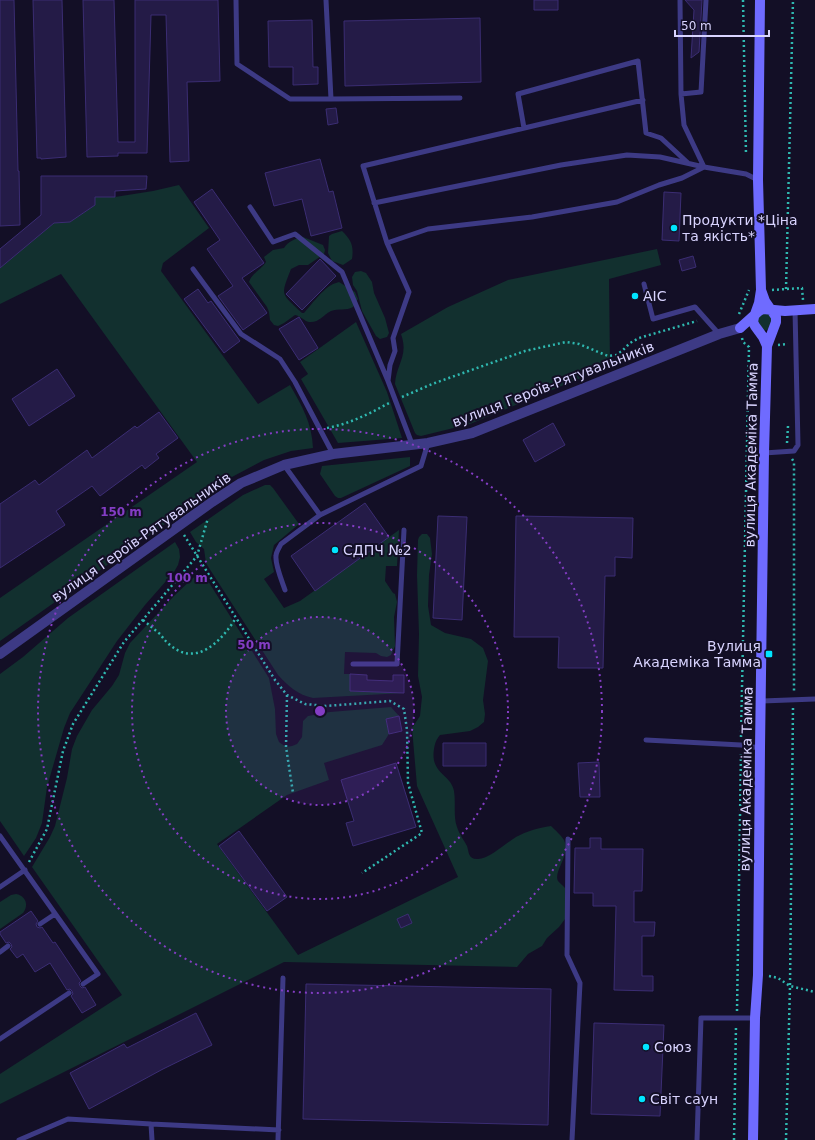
<svg xmlns="http://www.w3.org/2000/svg" width="815" height="1140" viewBox="0 0 815 1140" font-family="'DejaVu Sans',sans-serif">
	<rect width="100%" height="100%" fill="#130f26"/>
	<!-- green -->
	<path fill="#12302f" d="M179 185 209 228 163 263 161 271 258 404 290 385C302 406 312 423 313 448L291 451 264 460 230 478 0 641V598L197 462 61 274 0 304V268L54 223 70 222 95 205V197H115L153 191Z
		M342 231C351 240 354 245 352 259L343 265 332 261 328 253 329 236 332 234Z
		M303 237 323 245 325 250 324 254 308 265H299L291 269C280 297 281 293 302 313H304C311 305 324 288 333 284 335 283 337 283 339 282L355 292 358 299C356 302 355 305 353 307 346 311 338 308 331 311 323 315 319 323 309 322 304 321 301 316 295 315L284 323 278 326 274 325 270 320 269 312 267 307 249 282C252 273 261 270 266 262L264 257 273 250 284 248C289 241 294 239 303 237Z
		M657 249 661 265 609 279 610 366 470 424 421 436 417 435 415 433 395 384C396 364 409 356 401 334L448 307 508 280Z
		M361 271 366 273 372 282 374 293 385 318 389 333 387 337 380 339 376 336 362 311 357 291 353 285 352 277 355 272Z
		M759 312 774 315 771 328C766 331 763 331 758 328L756 315Z
		M356 322 387 392 402 438 338 443 301 379 308 374 300 362Z
		M410 457V466L341 498H338L335 496 320 474 322 466Z
		M265 485H270L273 488 299 524 274 545 271 558 274 572 264 579 284 608 300 601 399 530 397 566H386L385 581 393 593 395 594 397 602 394 617 395 646 391 655 387 657 381 656 376 653 345 652 344 674H350V691L404 693 313 698C298 695 288 686 278 675L209 568 206 563 204 549 196 542 190 532 243 495Z
		M422 534H427L430 538 432 554 429 575 428 606 431 625 445 633 471 639 483 648 488 661 483 700 485 714 484 722 478 727 470 731 440 735C436 740 435 743 434 749 430 774 451 774 454 791 456 803 453 816 457 827 459 834 464 840 467 846 469 852 468 859 477 859 488 860 506 843 516 837 527 831 538 828 551 826 555 830 561 835 564 840 571 855 553 872 558 881 560 883 563 886 565 888V919L559 927 547 938 542 946 528 954 517 967 284 962 0 1104V1074L122 995 32 867 50 837 55 826 67 778 72 749 77 736 92 710 112 686 119 675 125 653 130 643 175 595 193 578 197 576 208 581 269 678 275 709 276 734 279 742 286 747 292 746 297 744 302 737 303 721 308 716 330 712 391 707 399 716 386 719 389 734 382 745 324 763 329 780 287 795 217 844 298 955 458 877 417 786 412 728 420 716 422 697 418 676 419 634 417 575 418 540 419 537Z
		M175 542 179 549 180 557 178 565 174 572 145 605 117 641 70 713 64 728 47 787 42 823 36 838 24 856 0 821V674L23 657 68 618Z
		M16 894C26 896 29 905 23 913L0 929V902L11 895Z"/>
	<!-- building -->
	<path fill="#241b47" stroke="#3b2d73" d="M0 0H14L18 171H19L20 225 0 226Z
		M33 0H62L66 157 41 159V158H37Z
		M83 0H114L118 142H135V0H218L220 81 187 82 189 161 170 162 166 15H151L147 153H118V156L87 157Z
		M534 0H558V10H534Z
		M685 0H702L699 52 691 58 694 10Z
		M480 18 481 82 345 86 344 21Z
		M312 20 313 67H318V84L293 85V67H269L268 21Z
		M336 108 338 123 328 125 326 109Z
		M320 159 329 192 333 191 342 228 311 236 302 199 274 206 265 173Z
		M41 176H147L146 189 115 191V197H95V205L70 222 54 223 0 268V249L41 215Z
		M212 189 264 263 242 278 267 313 243 330 218 296 233 286 207 249 220 240 194 202Z
		M664 192 681 193 679 241 662 240Z
		M693 256 696 267 682 271 679 260Z
		M320 259 336 276 302 310 286 294Z
		M198 289 208 303 211 301 240 341 224 353 184 299Z
		M299 317 318 348 299 360 279 329Z
		M57 369 75 396 29 426 12 399Z
		M159 412 178 438 156 454 159 458 145 469 142 465 100 496 92 486 56 511 65 525 0 568V504L35 480 39 485 87 450 92 458 135 426 137 428Z
		M553 423 565 445 535 462 523 440Z
		M365 503 389 537 315 591 291 556Z
		M438 516 467 517 462 620 433 618Z
		M516 516 633 518 632 558 615 557V576H605L603 668H558L559 637H514Z
		M350 674 367 675V680L393 681V675H404V693L350 691Z
		M399 716 402 731 389 734 386 719Z
		M443 743H486V766H443Z
		M599 762 600 797H580L578 763Z
		M396 763 416 827 353 846 346 823 354 821 341 780Z
		M239 831 287 897 267 911 219 846Z
		M590 838H601V849H643L642 891H634V922H655L654 936H642V976H653V991L614 990 616 906H593V893H574L575 848H590Z
		M31 911 38 921 36 924 37 927 40 928 42 927 53 943 55 942 81 981 79 983 80 986 82 988 85 987 96 1005 82 1013 71 996 73 994 72 991 70 989 67 990 50 963 35 972 23 954 17 958 10 949 12 947 11 944 9 942 6 943 0 934V932Z
		M408 914 412 923 401 928 397 919Z
		M306 984 551 989 548 1125 303 1119Z
		M196 1013 212 1045 163 1069 89 1109 70 1073 124 1044 127 1048Z
		M594 1023 664 1025 660 1116 591 1114Z"/>
	<g fill="none" stroke-linecap="round" stroke-linejoin="round">
		<!-- path -->
		<path stroke="#2fb8b0" stroke-width="2.5" stroke-dasharray="2 3" stroke-linecap="butt" d="M743 0 746 155
			M786 289 793 0
			M772 290 802 288 803 300
			M739 314 749 290
			M778 345 788 344
			M402 397 432 384 525 351 566 342 579 344 608 356 616 355 622 351 630 343 639 338 697 321
			M327 428C349 424 369 414 389 403
			M787 443 788 426
			M792 459 794 462V692
			M184 535 275 680 287 695 305 704 326 706 390 701 404 709 407 730 408 783 422 833 362 873
			M143 620C149 625 154 629 160 634 163 638 166 642 170 645 197 668 222 640 236 618
			M287 695 286 747 293 793
			M741 737 749 347 743 342 742 338
			M29 862 47 829 63 751 73 724 124 642 197 556 208 518
			M769 976 778 978 790 986 815 992
			M737 1011 741 752
			M734 1140 736 1026
			M786 1140 790 986 793 707"/>
		<!-- service -->
		<path stroke="#3d3a85" stroke-width="5" d="M236 0 237 64 290 99H331
			M326 0 331 99 460 98
			M680 0 681 94
			M524 128 518 94 638 61 646 133 661 138 688 163
			M374 203 561 165 627 155 660 157 704 167 746 174 758 180
			M250 207 273 242 295 234 342 272 388 381 412 444
			M387 243 363 166 643 100
			M193 269 241 334 280 359 295 382 333 454
			M644 284 653 319 695 307 719 334
			M388 381 390 365 395 351 393 338 409 292 387 243 428 229 532 217 617 202 659 185 682 178 704 167 684 125 681 94 701 92 706 0
			M764 453 794 451 798 445 795 310
			M284 465 320 515 421 466 428 443
			M285 590C282 581 275 565 276 556 276 552 279 548 281 544L320 515
			M353 664H397L404 530
			M761 701 815 699
			M646 740 741 745 760 748
			M0 836 98 974 83 984
			M568 839 567 955 580 983 572 1140
			M0 887 25 870
			M40 924 55 914
			M0 952 8 946
			M0 1039 69 993
			M19 1140 68 1119 151 1124
			M152 1140 151 1124 279 1130
			M278 1140 283 978
			M697 1140 701 1018H755"/>
		<!-- tertiary -->
		<path stroke="#3d3a85" stroke-width="10" d="M0 654 212 502 241 483 284 465 333 454 428 443 472 433 719 334 740 328"/>
		<!-- secondary -->
		<path stroke="#6f6bff" stroke-width="10" d="M760 0 758 180 761 290 759 303 754 317 753 322 755 326 763 337 767 346
			M740 328 759 311 763 309 785 311 815 309
			M753 1140 755 1018 758 975 760 748 764 453 767 346 776 322V317L765 301 761 290"/>
	</g>
	<!-- distance rings -->
	<circle cx="320" cy="711" r="94" fill="#843dc5" fill-opacity=".12"/>
	<g fill="none" stroke="#843dc5" stroke-width="2" stroke-dasharray="2 4">
		<circle cx="320" cy="711" r="94"/>
		<circle cx="320" cy="711" r="188"/>
		<circle cx="320" cy="711" r="282"/>
	</g>
	<!-- markers -->
	<g fill="#00e5ff" stroke="#130f26" stroke-width="1.5">
		<circle cx="674" cy="228" r="4"/>
		<circle cx="635" cy="296" r="4"/>
		<circle cx="335" cy="550" r="4"/>
		<rect x="765" y="650" width="8" height="8" rx="2"/>
		<circle cx="646" cy="1047" r="4"/>
		<circle cx="642" cy="1099" r="4"/>
	</g>
	<g text-anchor="middle" dominant-baseline="central" stroke-width="4" stroke-linejoin="round" paint-order="stroke">
		<!-- poi labels -->
		<g font-size="14" fill="#d9d4ff" stroke="#130f26" text-anchor="start">
			<text x="682" y="220">Продукти *Ціна<tspan x="682" dy="16">та якість*</tspan></text>
			<text x="643" y="296">АІС</text>
			<text x="343" y="550">СДПЧ №2</text>
			<text x="761" y="646" text-anchor="end">Вулиця<tspan x="761" dy="16">Академіка Тамма</tspan></text>
			<text x="654" y="1047">Союз</text>
			<text x="650" y="1099">Світ саун</text>
		</g>
		<!-- street labels -->
		<g font-size="14" fill="#d9d4ff" stroke="#130f26">
			<text transform="translate(553 384) rotate(-21)">вулиця Героїв-Рятувальників</text>
			<text transform="translate(751 455) rotate(-89)">вулиця Академіка Тамма</text>
			<text transform="translate(141 537) rotate(-35)">вулиця Героїв-Рятувальників</text>
			<text transform="translate(746 779) rotate(-89)">вулиця Академіка Тамма</text>
		</g>
	</g>
	<circle cx="320" cy="711" r="6" fill="#843dc5" stroke="#130f26" stroke-width="2"/>
	<g font-size="12" text-anchor="middle" font-weight="bold" fill="#843dc5" stroke="#130f26" stroke-width="4" stroke-linejoin="round" paint-order="stroke">
		<text x="121" y="516">150 m</text>
		<text x="187" y="582">100 m</text>
		<text x="254" y="649">50 m</text>
	</g>
	<!-- scale -->
	<path d="M675 30v6h94v-6" fill="none" stroke="#d9d4ff" stroke-width="2"/>
	<text x="681" y="30" font-size="12" fill="#d9d4ff" stroke="#130f26" stroke-width="3" paint-order="stroke">50 m</text>
</svg>
